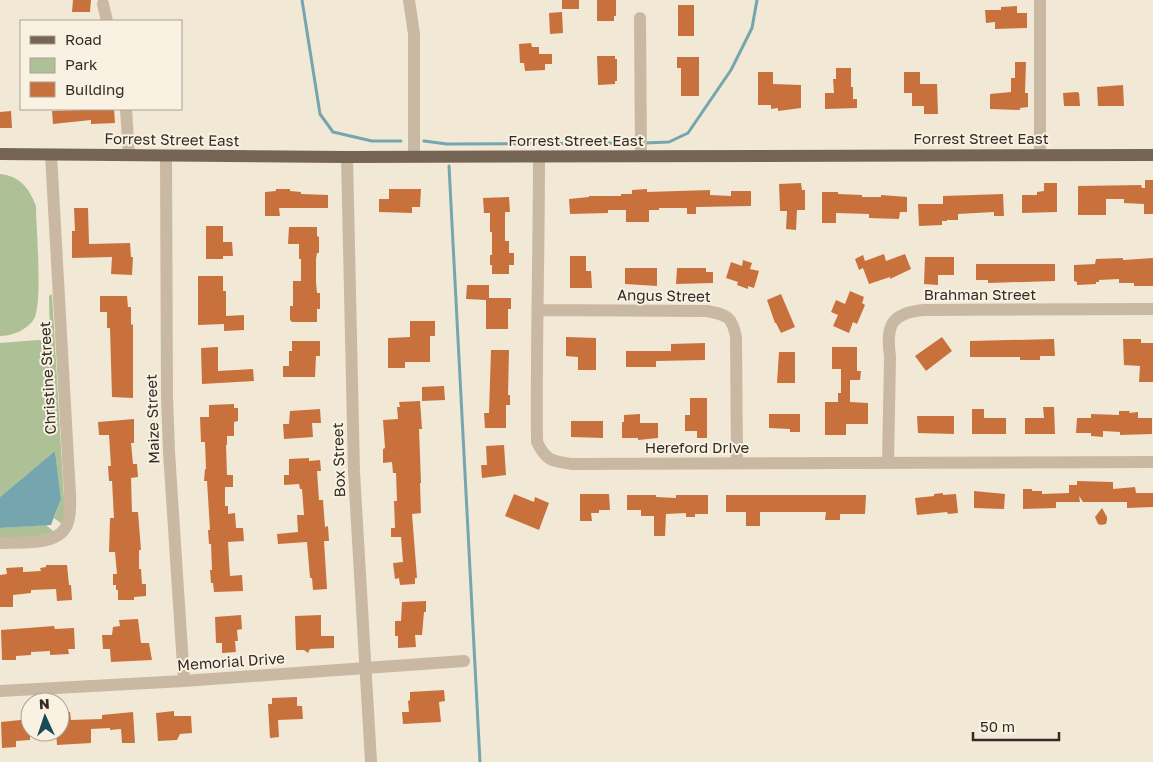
<svg xmlns="http://www.w3.org/2000/svg" width="1153" height="762" viewBox="0 0 1153 762" font-family="'Golos Text',sans-serif">
	<rect width="100%" height="100%" fill="#f1e8d6"/>
	<!-- green -->
	<path fill="#adc096" d="M0 174C20 176 29 188 36 206 36 229 43 302 34 319 27 330 12 336 0 336Z
		M52 294 65 516 62 524 54 518 61 499 55 451 0 497V343L38 340 50 341 49 296Z
		M46 525 54 532 35 537 0 539V528Z"/>
	<!-- water -->
	<path fill="#75a5af" d="M55 451 61 499 51 525 0 528V497Z"/>
	<g fill="none" stroke-linecap="round" stroke-linejoin="round">
		<!-- stream -->
		<path stroke="#75a5af" stroke-width="3" d="M302 0 320 114 333 132 372 141H401
			M424 141 447 144 639 143
			M645 143 669 142 688 133 731 70 752 28 757 0
			M449 166 480 762"/>
	</g>
	<!-- building -->
	<path fill="#c9713c" d="M73 0H91L90 12H72Z
		M562 0H579V9H562Z
		M597 0H616V16H614V21H597Z
		M678 5H694V36H678Z
		M1017 6V13H1027V28L995 29V22L986 23 985 10H1001V7Z
		M562 12 563 33 550 34 549 13Z
		M531 43 532 47H539V54H552V64H545V70L525 71 524 63H520L519 44Z
		M597 56H615V59H617V81H615V84L598 85Z
		M677 57H699V96H681V68H677Z
		M1015 62H1026L1025 93H1028V107L1020 108V110L990 109V94L1011 92V78H1015Z
		M836 68H851V87H853V99H857V108L825 109V93H834L833 79H836Z
		M758 72H773V84L801 85V108L778 111V108L771 109V105H758Z
		M904 72H920V84H937L938 114H924V106H912V93H904Z
		M1123 85 1124 106H1098L1097 87Z
		M1077 92 1079 93 1080 106H1064L1063 93Z
		M114 109 115 123 91 124V120L53 124 52 111Z
		M11 111 12 128H0V112Z
		M1145 180H1153V214H1144V204L1124 203V199H1106V215H1078V186L1141 185 1142 188H1145Z
		M801 183 802 190H805V210H797L796 230 786 229 787 211H780L779 184Z
		M1044 183H1057V212L1022 213V195H1037V192L1044 191Z
		M276 189H290V191L301 192V194L328 195V208H279L280 216H265V192L276 191Z
		M389 189H421L420 207H412V213L379 212V199H389Z
		M647 189V192L710 190V195L731 196V191H751V206L696 207V214H687V208H659V210H649V222H626V210H608V213L570 214 569 199 589 197V196H621V194H632V190Z
		M822 192H838V194L862 195V197H881V195L907 197V212H900L899 219 869 218V214L836 213V223H822Z
		M1003 194 1004 216H994V212L958 214V220H947V221H942V225L919 226 918 204H943V196Z
		M509 197 510 212H505V241H509V253H514V265H509V274H492V265H490V255H492V232H490V213H484L483 198Z
		M74 208H88L89 244 130 243 131 257H133L132 275 111 274 112 257 72 258V231H75Z
		M206 226H223V242H232L233 256H223V259H206Z
		M289 227H317V236L319 237V253H317L316 259V282L317 293H320V309H317V322H292L290 320V306H293V281H301V259H299V244H288Z
		M884 254 886 261 905 254 911 269 890 279V277L869 284 863 268 859 270 855 259 863 255 865 261Z
		M570 256H586V271H591L592 288H570Z
		M925 257H954V275H938V285L924 284Z
		M1123 258V260L1153 258V286H1134V283H1119V279L1099 280V282H1096V284L1077 285V282L1074 281V265L1095 264 1096 259Z
		M743 260 752 263 750 269 759 271 754 288 748 286V289L737 285 738 282 726 278 731 262 742 266Z
		M976 264H1055V281L988 283V280H976Z
		M625 268H657V286L625 284Z
		M677 268H706V272H713V283L676 284Z
		M198 276H223V291H226V316L244 315V330L224 331V324L198 325Z
		M467 285H489V298H511V309H508V329H486V300L466 299Z
		M850 291 864 297 862 303 865 305 857 324 853 322 849 333 833 326 838 315 831 312 836 300 845 304Z
		M781 294 795 327 781 333 776 323H775L767 300Z
		M100 296H127L128 307H131V325L133 324V398L112 397 110 328H107V312H100Z
		M410 321H435V336H430V362H405V368H388V338L410 337Z
		M566 337 596 338V370H578V357L566 356Z
		M942 337 952 351 926 371 915 356Z
		M1054 339 1055 356H1040V360H1020V357H970V341Z
		M1123 339H1141V343H1153V382H1139L1140 366 1124 365Z
		M292 341H320V356H316L315 377H283V366H289V351H292Z
		M705 343V360L656 361V367H626V351H671V344Z
		M218 347V371L253 369 254 381 202 384 201 348Z
		M832 347H857V371H861L860 380H850V402L868 403V424H846V435H825V402H838V393H841V369H832Z
		M491 350H509L508 395H510V405H506V428H485L484 413H489Z
		M779 352H795V383H777Z
		M444 386 445 400 422 401V387Z
		M690 398H707V438H697V431H685V415H690Z
		M420 401 422 429H419L421 483H420L421 513 412 514 417 578H415V584L400 585 399 578 395 579 393 563 403 562 401 537H391V528H395L394 501H397L396 473H393L392 462 383 463V449L385 448 383 420 398 419 397 407H400L399 402Z
		M234 404V408H238V421L234 422V436H227V445H226L227 475H233V487H225V506H228V514L235 513 236 528H243L244 541 228 542 230 576 242 575 243 591 214 592 213 583H211L210 570H212L211 544H209L208 530H210L207 481H204L205 469H206L205 442H201L200 417H209V405Z
		M1043 407H1054L1055 434H1025V418H1044Z
		M320 409 321 423H312L313 437 284 439 283 424H289L290 411Z
		M972 409H984V418H1006V434H972Z
		M1119 411H1130L1129 413 1138 412V418H1152V434L1120 435V432L1103 431V437L1091 436V433H1076L1077 418H1091V414L1119 415Z
		M640 414V423H658V438L638 440V438H622V422H624V415Z
		M769 414H800V432H790V429L769 428Z
		M917 416H954V434L918 433Z
		M134 419V443H131L133 464H137L138 477 131 478 132 512H138L141 550H139V569H141L142 584H146V596L134 597V600H118V590H116V585H113V574H117L115 552H109L110 518H114L112 481H109L108 466H111L109 435H99L98 422Z
		M571 421H603V438L571 437Z
		M504 445 506 475 482 478 481 465H487L486 446Z
		M309 458V461L320 460 321 471H317L319 500H323L325 527 328 526 329 541H324L327 589 313 590 312 578H310L307 542 278 544 277 534 298 532 297 515H304L302 489H300L299 484 284 485V475H289V459Z
		M1077 481 1113 482V489L1135 487 1136 493H1153V507L1127 508V502H1083L1079 496 1080 502H1056V508L1023 509V489H1032V491H1042V494L1069 493V485H1077Z
		M974 491 1005 494 1004 509 974 508Z
		M943 493V495L956 494 958 513 948 514 947 512 917 515 915 498 934 496V494Z
		M514 494 534 502 535 497 549 503 539 530 505 516Z
		M580 494H609L610 510H599V513H591L592 521H580Z
		M627 495H656V497L676 498V495H708V514H695V517H686V513L666 514 665 536H654V516H641V510H627Z
		M726 495H866L865 514H840V520H825L826 512H760V526H746V512H726Z
		M1102 508 1107 517V520L1106 524 1101 525 1098 524 1095 517Z
		M46 565H67L69 585H71L72 600 57 601 56 589 31 590V593L13 595V607H0V575L7 574 6 568 23 567V572L41 571 40 568 46 567Z
		M426 601V612H424L422 635H415L416 647 398 648V636H395V621H401L402 602Z
		M241 615 242 629 237 630 238 641H235L236 652 222 653V643H216L215 617Z
		M321 615V636H334V648L310 649 308 653 304 650H296L295 616Z
		M138 619 141 643H149L152 660 111 662 110 649H103L102 635H112L113 627 120 626 119 620Z
		M54 626 55 629 74 628 75 649H68L69 654 50 655V651L31 652V655L16 656V660H2L1 630Z
		M444 690 445 701 439 702 441 722 403 724 402 712H409L408 701 410 700V692Z
		M297 697V706H302L303 719 278 720 279 737 270 738 268 704H272V698Z
		M174 711V716H191L192 733 180 734 177 740 158 741 156 713Z
		M70 712 71 720 102 719V715L133 712 135 743H122L121 729 110 730V728L91 729V743L57 745 56 732H60V713Z
		M30 719V740L16 741V747L2 748 1 722Z"/>
	<g fill="none" stroke-linecap="round" stroke-linejoin="round">
		<!-- minor -->
		<path stroke="#c9b9a2" stroke-width="12" d="M409 0 414 34V156
			M1040 1V154
			M103 4 107 21
			M640 18 641 156
			M126 109 129 155
			M166 156 167 397 169 452 184 681
			M539 156C539 251 536 347 537 442 546 461 552 461 572 464L1153 462
			M347 157 354 472 371 762
			M539 310 707 311C727 315 732 316 736 337L737 463
			M888 463 890 357C886 326 890 313 924 310L1153 309
			M0 543C22 542 61 547 68 522 71 513 70 503 70 494L51 155
			M0 691 184 681 464 661"/>
		<!-- major -->
		<path stroke="#766555" stroke-width="12" d="M0 154 347 157 1153 155"/>
	</g>
	<g text-anchor="middle" dominant-baseline="central" stroke-width="4" stroke-linejoin="round" paint-order="stroke">
		<!-- street labels -->
		<g font-size="15" fill="#342b25" stroke="#f9f2e2">
			<text x="981" y="138">Forrest Street East</text>
			<text transform="translate(172 139) rotate(1)">Forrest Street East</text>
			<text x="576" y="140">Forrest Street East</text>
			<text x="980" y="294">Brahman Street</text>
			<text transform="translate(664 295) rotate(1)">Angus Street</text>
			<text transform="translate(47 378) rotate(-93)">Christine Street</text>
			<text transform="translate(152 419) rotate(-92)">Maize Street</text>
			<text x="697" y="447">Hereford Drive</text>
			<text transform="translate(338 460) rotate(-92)">Box Street</text>
			<text transform="translate(231 661) rotate(-4)">Memorial Drive</text>
		</g>
	</g>
	<!-- legend -->
	<rect x="20" y="20" width="162" height="90" fill="#f9f2e2" stroke="#aaa296"/>
	<rect x="30" y="36" width="25" height="8" fill="#766555" stroke="#aaa296"/>
	<text x="65" y="45" font-size="15" fill="#342b25">Road</text>
	<rect x="30" y="58" width="25" height="15" fill="#adc096" stroke="#aaa296"/>
	<text x="65" y="70" font-size="15" fill="#342b25">Park</text>
	<rect x="30" y="82" width="25" height="15" fill="#c9713c" stroke="#aaa296"/>
	<text x="65" y="95" font-size="15" fill="#342b25">Building</text>
	<!-- north arrow -->
	<g transform="translate(45 717) rotate(357)"><circle r="24" fill="#f9f2e2" stroke="#aaa296"/>
	<path d="M0-4L9 19L0 12L-9 19Z" fill="#1a4a55"/>
	<text y="-8" font-size="14" font-weight="bold" text-anchor="middle" fill="#342b25">N</text>
	</g>
	<!-- scale -->
	<path d="M973 732v8h86v-8" fill="none" stroke="#342b25" stroke-width="2.5"/>
	<text x="980" y="732" font-size="15" fill="#342b25" stroke="#f9f2e2" stroke-width="4" paint-order="stroke">50 m</text>
</svg>
